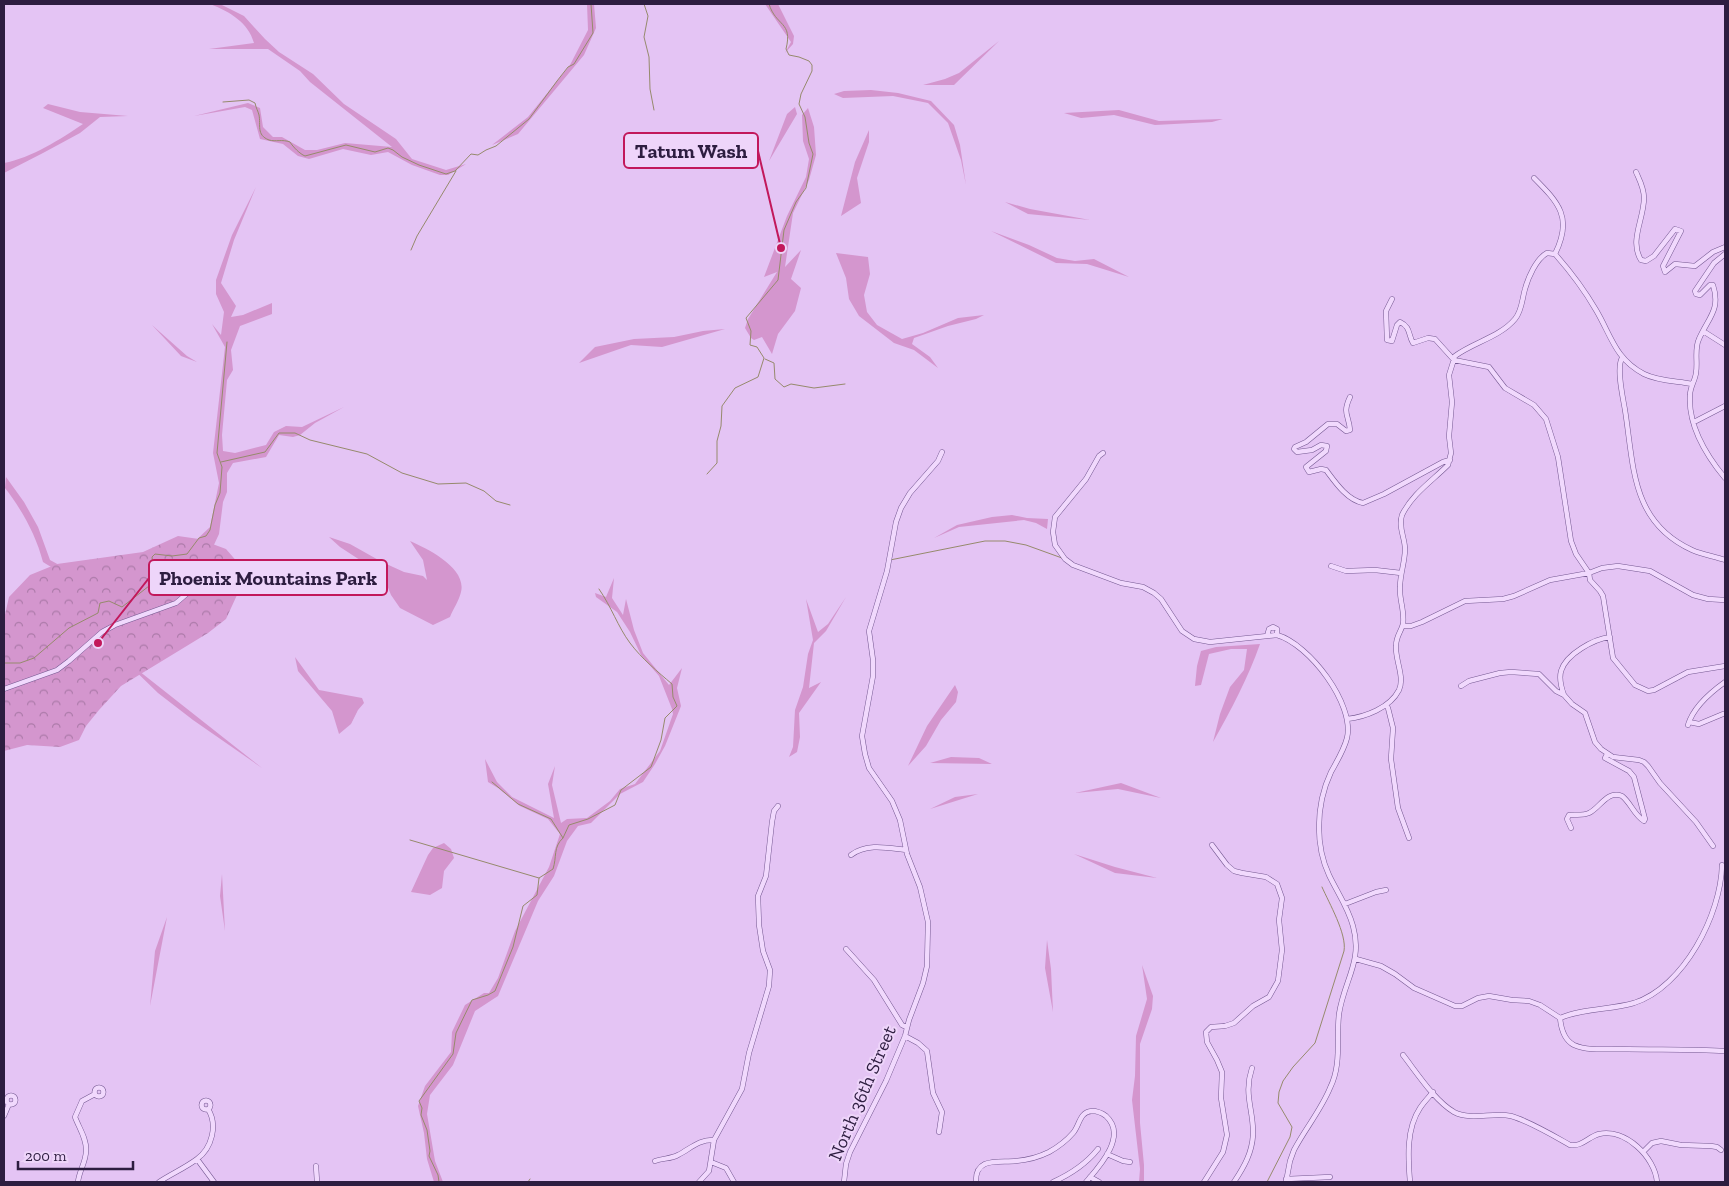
<svg xmlns="http://www.w3.org/2000/svg" width="1729" height="1186" viewBox="0 0 1729 1186" font-family="'Zilla Slab',serif">
	<defs>
		<pattern id="park-crowns" width="20" height="18" patternUnits="userSpaceOnUse" patternTransform="scale(1.25)"><rect width="20" height="18" fill="#d496ce"/><path d="M2 6a3 3 0 1 1 6 0M12 15a3 3 0 1 1 6 0" fill="none" stroke="#ac7aa9"/></pattern>
	</defs>
	<rect width="100%" height="100%" fill="#e4c4f4"/>
	<!-- grass -->
	<path fill="#d496ce" d="M210 4H220L244 16 265 39 279 52 313 74 344 104 396 139 412 159 446 170 466 164 448 175H440L412 165 388 152 371 155 343 149 309 159 298 156 283 144 260 139 252 110 245 107 194 116 248 103 260 108 263 127 273 137H282L305 150H317L345 143 392 147 310 82 300 71 268 49H209L254 43C248 22 230 12 210 4Z
		M587 4H594L596 28 584 55 518 134 492 145 528 117 570 65 588 30Z
		M765 4H778L794 36 793 44 785 53 791 42Z
		M999 41 954 85H923L945 79 959 73Z
		M871 90 898 93 931 101 954 125 960 145 966 185 961 160 948 123 928 103 893 96 843 98 834 94 844 91Z
		M48 104 80 112 128 116 100 117 80 133 43 153 4 173V163C31 158 61 139 83 124L43 108Z
		M795 107 797 114 769 161 787 114Z
		M808 108 814 127 816 155 809 180 793 213 785 267 801 250 791 279 801 288 795 311 778 334 772 354 762 337 754 340 751 338 745 328 748 319 777 272 764 277 787 216 806 177 809 159 803 141 802 115Z
		M1119 110 1159 121 1223 119 1212 122 1155 125 1114 115 1081 118 1064 113Z
		M869 130V142L857 178 861 203 841 216 855 162Z
		M256 187 234 240 221 283 236 306 231 317 243 315 272 303V314L240 326 231 350 233 370 227 380 222 435 223 451 235 453 266 445 274 432 286 426 302 427 344 407 315 423 300 435 293 437 279 435 266 457 233 463 227 473V492L223 502 219 534 212 549 208 552 186 559H168L161 561 156 579V591L160 594 173 597 145 603 134 610 99 624 81 638 66 655 54 663C40 648 58 626 73 619 79 616 87 616 92 612 95 611 98 607 101 604 98 590 56 571 43 562 36 535 22 510 5 488L6 477 24 502 38 527 50 560 72 572 91 588 111 598 128 601 138 598 148 582 151 566 158 549 163 546 192 544 210 527 219 483 213 453 225 347 212 324 221 335 224 312 216 294V280L232 235Z
		M1005 202 1030 209 1090 220 1028 214Z
		M991 231 1029 245 1057 258 1075 261 1094 259 1129 277 1087 264 1056 263Z
		M836 253 868 257 870 274 864 295 867 312 877 325 902 339 923 333 958 318 984 315 976 319 948 326 914 338 912 344 930 357 938 368 914 350 894 343 859 316 849 299 846 278Z
		M152 325 187 356 197 362 181 356Z
		M725 329 662 347 631 345 579 363 595 347 634 339 674 337 703 331Z
		M1012 515 1027 518 1048 519 1047 529 1036 523 1024 520 959 527 934 538 957 525 992 517Z
		M329 537 350 544 382 562 404 572 423 576 427 580 423 560 410 541C428 549 467 568 461 592 459 601 453 609 450 617L433 625 400 608 391 595 383 575 340 547Z
		M614 578 612 598 623 615 626 599 634 630 643 653 669 685 682 668 677 688 681 706 665 746 655 764 643 782 620 794 591 823 578 826 567 841 554 876 538 901 498 996 475 1011 453 1065 430 1095 427 1114 435 1161 443 1182H434L427 1159 424 1133 418 1106 425 1086 451 1052 452 1032 465 1005 484 993H489L498 978 515 931 549 867 560 834 548 819 520 806 498 788 488 782 485 759 497 782 512 797 554 818 548 784 555 766 552 785 561 823 567 819 587 818 610 801 620 789 635 784 660 751 673 714 672 709 659 676 641 655 630 632 617 612 596 597 595 593 606 597Z
		M846 597 826 631 814 643 809 688 821 682 799 713 800 737 797 752 789 757 793 747 795 710 803 687 808 654 813 640 806 599 818 632 828 624Z
		M1260 644C1248 678 1231 710 1213 742L1220 714 1230 687 1244 670 1247 649H1231L1209 654 1201 685 1195 686 1197 666 1201 651 1216 647Z
		M120 656 262 768 193 720 158 693Z
		M295 657 319 690 362 698 364 703 358 710 351 724 339 734 332 711 298 671Z
		M955 685 958 692 956 702 941 720 926 746 908 766 927 726Z
		M951 757 979 758 992 764 930 763Z
		M1121 783 1161 798 1118 789 1075 793Z
		M978 794 930 809 955 797Z
		M444 843 451 849 454 858 444 871 442 888 430 895 411 892 428 855 433 848Z
		M1074 854 1115 867 1157 878 1115 873Z
		M222 874 225 931 220 896Z
		M167 917 150 1006 155 951Z
		M1047 940 1051 969 1053 1012 1045 968Z
		M1142 965 1153 996 1152 1009 1140 1044V1123L1144 1165V1182H1139L1140 1169 1132 1100 1135 1076 1136 1036 1147 999Z"/>
	<!-- park -->
	<path fill="url(#park-crowns)" d="M178 536 199 539 226 549 239 564 237 595 226 619 208 633 121 686 99 710 86 726 79 740 60 747 27 745 4 751V619L9 597 30 575 57 564 143 552Z"/>
	<g fill="none" stroke-linecap="round" stroke-linejoin="round">
		<!-- stream -->
		<path stroke="#968a6c" stroke-width="1" d="M644 4 648 16 644 37 649 57 650 89 654 110
			M223 102 249 100 255 103C256 108 258 111 259 115 261 125 256 135 269 140 276 142 282 139 290 142 293 147 300 154 305 156L346 145 375 152 388 148 393 150 402 157 419 165 446 174 455 171 471 154 478 155 486 150 496 146 529 119 557 81 568 67 574 64 593 33 591 4
			M411 250 417 236 456 171
			M765 359 774 363 775 379 784 387 791 384 814 388 845 384
			M221 462 265 452 279 433H295L310 440 367 454 402 473 438 484 466 483 484 491 496 501 510 505
			M707 474 717 463V441L721 426 722 406 735 388 758 377 764 358 757 347 750 345 751 331 746 318 778 280 784 230 796 202 806 188 813 154 809 143 805 117 799 104 801 94 812 71V65L809 61 799 57 789 55 786 49C793 21 776 27 769 4
			M890 560 985 541H1005L1026 545 1062 558
			M4 663H20L34 658 69 628 98 613 100 603 109 601 122 607 149 586 154 573 152 557 155 554 172 556 187 554 199 538 206 536 210 530 215 505 220 493 222 467 217 453 227 342
			M563 838 569 825 588 819 615 805 621 790 651 767 661 740 665 718 677 706 673 697 672 684C658 672 642 659 630 643 618 627 611 606 599 589
			M410 840 539 878
			M439 1182 438 1175 429 1156 430 1151 427 1130 421 1115 422 1108 419 1101 453 1054 456 1033 472 1000 488 995 495 991 513 947 523 906 537 895 539 878 553 869C557 857 553 847 563 838L551 819 518 804 492 782
			M528 1182 530 1179
			M1267 1182 1290 1137 1292 1127 1278 1103 1279 1092 1283 1081 1293 1067 1315 1043 1344 951C1347 934 1329 903 1322 887"/>
		<defs>
			<path id="minor" d="M1636 172C1640 181 1644 188 1644 198 1644 219 1629 241 1641 260L1646 261 1654 256 1675 229 1681 231 1663 266 1665 272 1675 264 1695 266 1713 252 1725 247
				M1534 178C1559 203 1573 218 1555 254
				M1555 254C1570 271 1585 291 1596 310 1611 335 1615 359 1644 374 1658 381 1676 381 1692 384
				M1725 254 1714 263 1695 291 1696 294 1700 295 1710 285H1713C1721 310 1708 318 1699 339 1694 349 1698 362 1696 373 1695 381 1690 387 1690 395 1688 426 1706 455 1725 478
				M1392 299 1386 311 1387 340 1392 341 1397 325 1400 322C1411 327 1408 335 1413 343L1428 338 1435 339 1454 360 1489 367 1505 388 1534 405 1546 419 1558 457 1571 541 1576 554 1589 573 1590 580 1600 591 1603 596 1613 658 1635 685 1648 691 1654 690 1688 672 1725 666
				M1703 331 1725 345
				M1622 358C1616 368 1623 398 1625 410 1634 467 1631 522 1692 550 1703 555 1714 556 1725 560
				M1350 397C1342 414 1349 415 1350 430L1346 431 1337 424H1328L1306 442 1295 447 1294 449 1297 452 1312 450 1321 445 1327 446 1326 451 1306 467 1309 472 1321 469 1326 470C1335 482 1347 500 1363 503L1384 494 1443 462 1450 460
				M1694 422 1725 406
				M1103 453 1099 456 1086 479 1055 517 1053 532 1055 545 1065 559 1073 565 1121 583 1143 587 1154 593 1161 599 1182 631 1194 639 1210 642 1277 635C1309 644 1355 704 1347 738 1344 750 1337 761 1331 772 1323 789 1319 808 1319 827 1319 843 1322 860 1329 875 1337 892 1348 907 1353 926 1363 962 1344 980 1339 1014 1336 1039 1342 1064 1330 1088 1321 1110 1305 1129 1294 1150L1290 1161 1286 1182
				M1331 566 1346 571 1375 570 1401 573
				M1403 626H1411L1422 622 1465 601 1503 599 1514 596 1550 580 1589 573 1602 568 1618 566 1650 571 1693 595 1708 599 1725 600
				M1267 636 1269 629 1273 627 1277 629V635
				M1461 686 1469 681 1500 673 1511 672 1539 674 1556 691 1564 695 1572 704 1585 713 1595 742 1601 749 1613 757 1639 760 1644 762 1648 766 1660 783 1696 822 1713 846
				M4 689 57 670 69 661 102 632 115 625 176 603 209 575 211 570 205 565 197 568 190 591
				M1564 695C1561 687 1559 679 1561 671 1566 654 1594 639 1610 637
				M1386 705 1388 708 1393 728 1391 759 1398 808 1409 838
				M1347 719C1365 717 1390 708 1399 690 1405 677 1395 660 1396 646 1396 636 1401 632 1403 624 1405 612 1399 599 1400 587 1400 574 1405 562 1405 549 1405 538 1398 527 1402 515 1412 494 1432 481 1448 465L1451 453 1449 436 1452 402 1449 375 1455 356C1474 342 1500 337 1515 319 1522 311 1522 299 1525 289 1528 278 1536 259 1547 253L1555 254
				M1689 722 1699 724 1723 714
				M1688 725C1693 708 1711 692 1725 682
				M1571 828 1567 819 1569 815C1575 814 1582 816 1589 813 1600 808 1607 790 1622 796 1631 803 1634 815 1644 821L1645 819 1634 777 1629 771 1605 758 1607 754
				M851 855C867 843 888 848 906 850
				M1345 904 1376 892 1386 890
				M846 949 874 980 902 1025 906 1027
				M1356 959 1381 966 1395 974 1414 988 1455 1006H1462L1478 998 1489 996 1512 1000 1529 1001 1540 1005 1560 1018
				M1560 1018C1583 1008 1610 1010 1634 1003 1684 987 1721 914 1722 865
				M1560 1018C1561 1028 1564 1040 1574 1045 1587 1051 1606 1049 1620 1049 1655 1050 1690 1049 1725 1051
				M905 1036 918 1043 927 1051 933 1093 942 1112 939 1132
				M1403 1055C1417 1073 1435 1101 1454 1112 1471 1121 1493 1112 1511 1116 1529 1121 1554 1136 1570 1145 1582 1147 1588 1137 1599 1134 1625 1128 1655 1157 1657 1182
				M94.5 1092a4.5 4.5 0 1 1 9 0a4.5 4.5 0 1 1-9 0Z
				M6.5 1100a4.5 4.5 0 1 1 9 0a4.5 4.5 0 1 1-9 0Z
				M201.5 1105a4.5 4.5 0 1 1 9 0a4.5 4.5 0 1 1-9 0Z
				M4 1116 9 1104
				M1643 1152 1652 1143 1661 1141 1681 1145 1711 1146 1717 1147 1721 1150
				M1107 1154 1123 1161 1130 1162
				M197 1159 214 1182
				M655 1161C663 1158 671 1159 678 1155 690 1149 699 1139 714 1140
				M711 1162 726 1168 734 1182
				M316 1166 317 1182
				M1090 1177 1099 1182
				M1286 1179 1330 1177
				M78 1182C79 1171 86 1162 86 1151 87 1139 79 1128 75 1117L82 1101 95 1094
				M159 1182C171 1174 185 1168 197 1159 212 1148 218 1125 208 1109
				M699 1182 709 1171 714 1140 742 1089 749 1053 769 986 770 970 763 951 759 925 758 896 766 876 772 822 774 811 778 806
				M844 1182 846 1164 850 1152 886 1081 905 1036 909 1020 923 983 927 966 928 922 920 887 907 854 900 820 892 801 869 768 865 754 862 736 873 676V660L869 631 887 571 896 522 901 508 910 493 938 461 942 452
				M976 1182C975 1156 1000 1163 1016 1161 1028 1160 1039 1157 1049 1152 1058 1147 1067 1140 1073 1133 1080 1125 1079 1112 1092 1111 1097 1111 1102 1113 1106 1116 1128 1136 1099 1167 1086 1182
				M1053 1182C1071 1174 1086 1164 1098 1149
				M1204 1182 1223 1152 1227 1135 1221 1098 1222 1072 1217 1060 1207 1042 1206 1032 1211 1027 1225 1026 1234 1023 1253 1006 1269 997 1278 981 1282 950 1279 920 1282 898 1277 884 1266 877 1242 873 1234 871 1227 865 1212 845
				M1234 1182C1244 1167 1252 1153 1253 1135 1254 1110 1243 1095 1252 1068
				M1410 1182C1408 1158 1406 1129 1420 1108 1424 1102 1429 1097 1433 1092"/>
		</defs>
		<!-- minor casing -->
		<use href="#minor" stroke="#745891" stroke-width="5.5"/>
		<!-- minor -->
		<use href="#minor" stroke="#f1d9fd" stroke-width="4.5"/>
	</g>
	<g text-anchor="middle" dominant-baseline="central" stroke-width="4" stroke-linejoin="round" paint-order="stroke">
		<!-- street labels -->
		<g font-size="19" fill="#2d1d40" stroke="#eed5fa">
			<text transform="translate(862 1093) rotate(-67)">North 36th Street</text>
		</g>
	</g>
	<!-- callouts -->
	<path fill="none" stroke="#c2185b" stroke-width="2" d="M781 248L758 151M98 643L149 578"/>
	<g fill="#c2185b" stroke="#eed5fa" stroke-width="2">
		<circle cx="781" cy="248" r="5"/>
		<circle cx="98" cy="643" r="5"/>
	</g>
	<g fill="#eed5fa" stroke="#c2185b" stroke-width="2">
		<rect x="624" y="133" width="134" height="35" rx="5"/>
		<rect x="149" y="560" width="238" height="35" rx="5"/>
	</g>
	<g font-size="20" text-anchor="middle" font-weight="bold" fill="#2d1d40">
		<text x="691" y="158">Tatum Wash</text>
		<text x="268" y="585">Phoenix Mountains Park</text>
	</g>
	<!-- border -->
	<rect width="1729" height="1186" fill="none" stroke="#2d1d40" stroke-width="10"/>
	<!-- scale -->
	<path d="M18 1161v8h115v-8" fill="none" stroke="#2d1d40" stroke-width="2.5"/>
	<text x="25" y="1161" font-size="15" fill="#2d1d40" stroke="#eed5fa" stroke-width="4" paint-order="stroke">200 m</text>
</svg>
